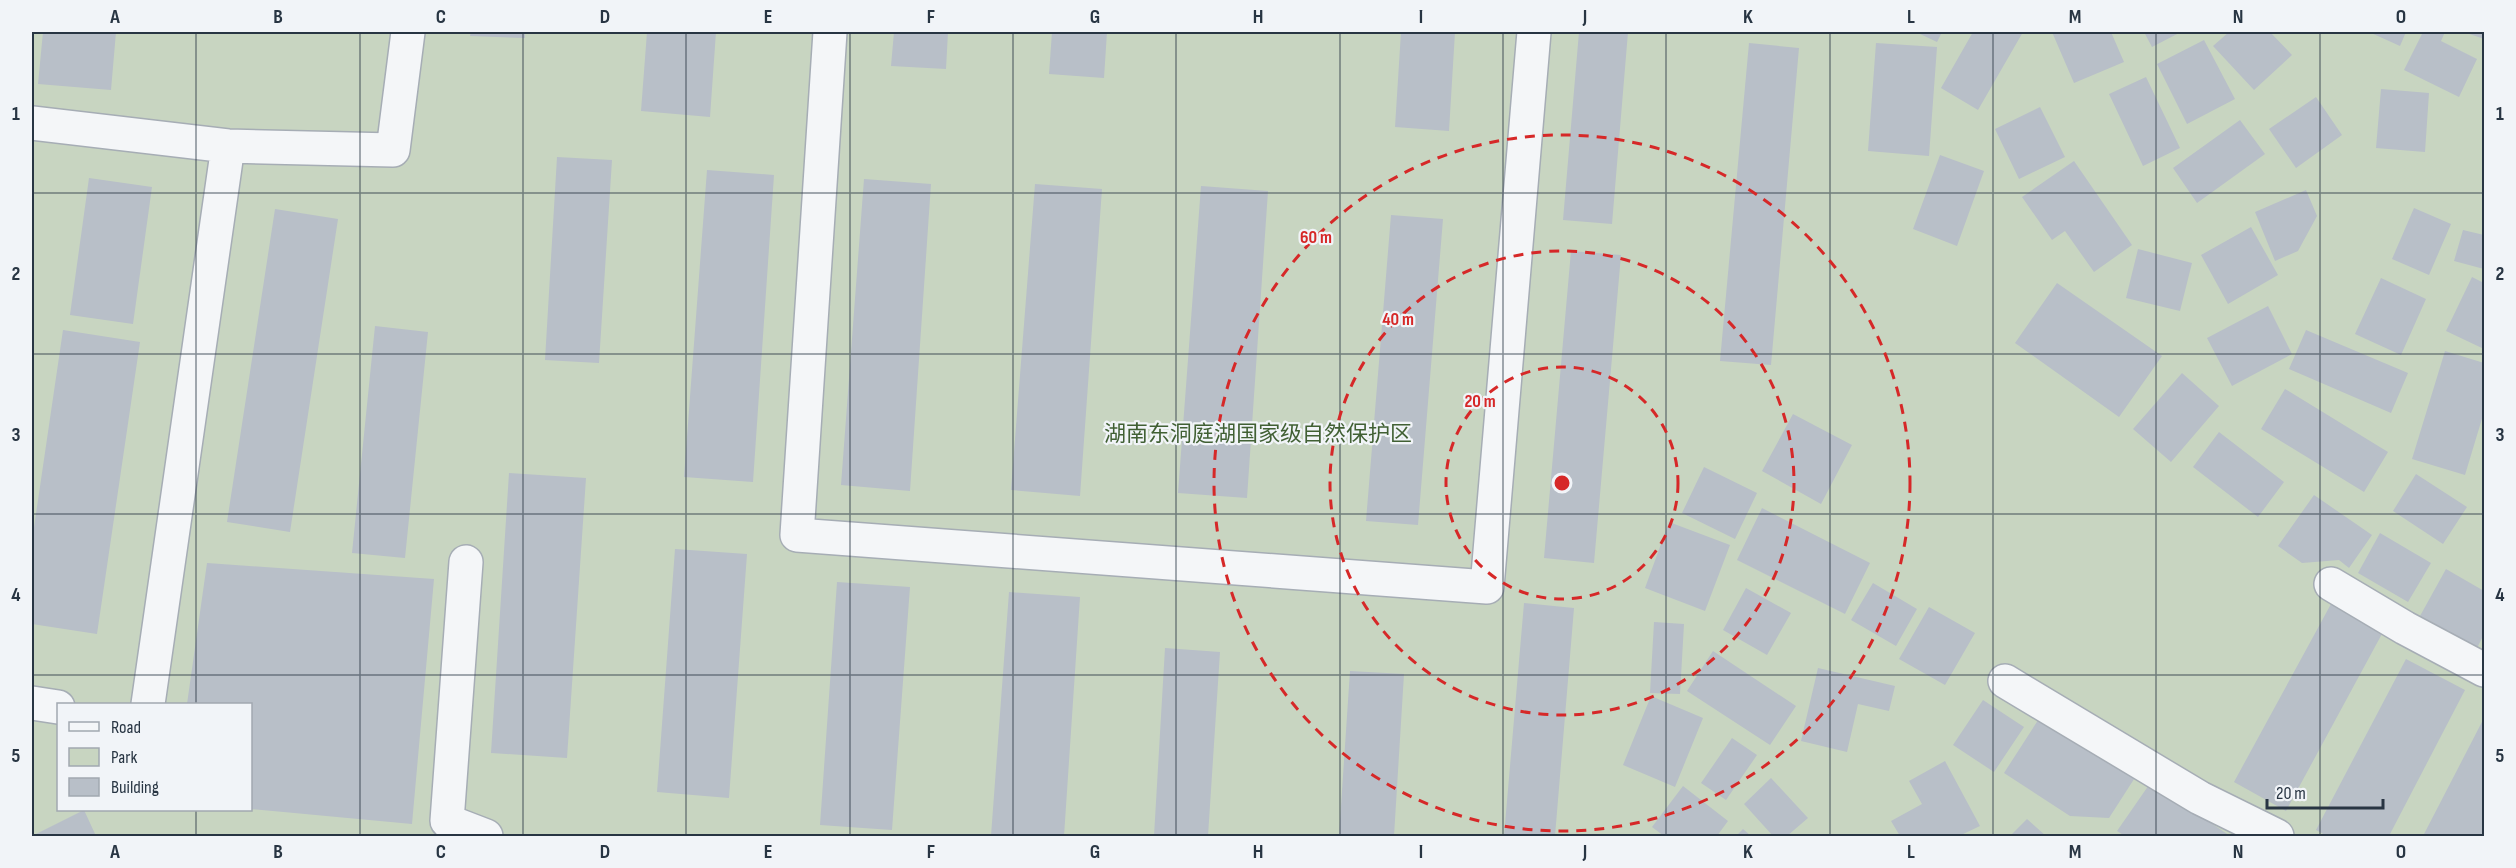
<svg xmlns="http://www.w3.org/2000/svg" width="2516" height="868" viewBox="0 0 2516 868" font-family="'Sofia Sans Condensed','Noto Sans SC',sans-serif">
	<rect width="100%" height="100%" fill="#e1e6ea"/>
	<!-- green -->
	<path fill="#c8d5c1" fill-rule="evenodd" d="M32 32H2484V836H32ZM58 704H250V810H58Z"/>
	<!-- building -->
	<path fill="#b8bfc8" d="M43 32H116L111 90 38 84Z
		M471 32H525V38L470 36Z
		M647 32H716L710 117 641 111Z
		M894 32H948L946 69 891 66Z
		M1052 32H1107L1104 78 1049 74Z
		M1401 32H1455L1449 131 1395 127Z
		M1579 32H1628L1612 224 1563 220Z
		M1916 32H1942L1937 42Z
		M1973 32H2023L1978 110 1941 88Z
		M2052 32H2111L2124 62 2074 83Z
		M2144 32H2181L2152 47Z
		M2229 32H2270L2292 55 2254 90 2213 46Z
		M2369 32H2406L2400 46Z
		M2423 32H2445L2441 41 2477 59 2459 97 2404 70Z
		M2464 32H2484V39Z
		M2204 40 2235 99 2187 124 2157 64Z
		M1749 43 1799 48 1771 365 1720 361Z
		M1876 43 1937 47 1929 156 1868 151Z
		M2146 77 2180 148 2143 166 2109 94Z
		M2381 89 2429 93 2425 152 2376 148Z
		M2316 97 2342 135 2296 168 2269 129Z
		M2040 107 2065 157 2019 179 1995 129Z
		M2240 120 2265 154 2197 203 2173 168Z
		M1940 155 1984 171 1957 246 1913 229Z
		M557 157 612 160 599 363 545 360Z
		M2074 161 2132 245 2094 272 2065 231 2052 240 2022 197Z
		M707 170 774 175 753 482 684 477Z
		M89 178 152 187 133 324 70 315Z
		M864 179 931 184 910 491 841 485Z
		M1035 184 1102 189 1080 496 1011 490Z
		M1201 186 1268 191 1247 498 1178 493Z
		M2306 190 2317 216 2298 251 2275 261 2255 212Z
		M2414 208 2451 224 2429 275 2392 259Z
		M275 209 338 219 290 532 227 522Z
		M1391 215 1443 219 1418 525 1366 521Z
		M2251 227 2278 275 2228 304 2201 255Z
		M2463 230 2484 235V269L2454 261Z
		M2138 249 2192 263 2180 311 2126 298Z
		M1571 251 1621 255 1594 563 1544 558Z
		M2472 277 2484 283V349L2446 331Z
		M2381 278 2426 299 2401 355 2355 334Z
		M2057 283 2162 356 2119 417 2015 343Z
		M2268 306 2292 354 2232 386 2207 338Z
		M375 326 428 332 405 558 352 553Z
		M63 330 140 342 97 634 32 624V541Z
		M2306 330 2408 373 2391 413 2289 369Z
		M2445 351 2484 363V412L2465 475 2412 459Z
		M2182 373 2219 406 2171 462 2133 429Z
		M2285 389 2388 452 2364 492 2261 429Z
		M1793 414 1852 445 1821 504 1762 471Z
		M2219 432 2284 482 2258 517 2193 467Z
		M1704 467 1757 493 1735 539 1682 513Z
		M509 473 586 478 567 758 491 753Z
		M2416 474 2467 507 2443 544 2393 511Z
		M2314 495 2372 535 2349 568 2339 560 2302 563 2278 546Z
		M1762 508 1870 563 1845 614 1737 560Z
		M1669 522 1730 545 1705 611 1645 588Z
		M2380 533 2431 563 2408 602 2358 573Z
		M675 549 747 554 729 798 657 792Z
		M207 563 434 579 412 824 250 809V704H187Z
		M2446 569 2484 591V634L2477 648 2420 616Z
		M837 582 910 587 892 830 820 825Z
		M1873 583 1917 609 1896 646 1851 620Z
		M1746 588 1791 613 1767 655 1723 630Z
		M1009 592 1080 597 1064 836H991Z
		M1524 603 1574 608 1555 836H1504Z
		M2331 604 2383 632 2286 811 2234 782Z
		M1929 607 1975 633 1945 685 1899 659Z
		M1654 622 1684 624 1680 694 1650 693Z
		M1165 648 1220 652 1208 836H1154Z
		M1713 651 1796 706 1770 745 1687 691Z
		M2406 659 2465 690 2389 836H2327L2316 830Z
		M1818 668 1895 686 1889 711 1858 704 1847 752 1801 741Z
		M1350 671 1404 674 1394 836H1339Z
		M1651 696 1703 718 1675 787 1623 765Z
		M1983 700 2024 727 1994 772 1953 745Z
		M2042 714 2136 776 2109 818 2070 816 2004 773Z
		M2484 718V836H2423Z
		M1732 738 1757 755 1726 800 1701 783Z
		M1945 761 1980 826 1959 836H1900L1891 821 1922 804 1909 781Z
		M1771 778 1808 818 1787 836H1773L1744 804Z
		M2151 782 2230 836H2125L2117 831Z
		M1683 786 1728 821 1717 836H1664L1652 827Z
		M84 810 96 836H32Z
		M2027 819 2046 836H2010Z
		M1743 829 1751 836H1736Z"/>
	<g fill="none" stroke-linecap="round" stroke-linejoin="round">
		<defs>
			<path id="minor" d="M830 32 797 535 1487 587 1534 32
				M32 123 228 146 393 150 408 32
				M466 562 447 821 486 836
				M2331 584 2405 628 2484 670
				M2005 681 2200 798 2277 836
				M32 703 58 707
				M148 704 228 146"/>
		</defs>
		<!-- minor casing -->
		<use href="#minor" stroke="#a6adb5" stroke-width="36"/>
		<!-- minor -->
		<use href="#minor" stroke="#f4f6f8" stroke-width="33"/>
	</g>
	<!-- grid -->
	<path fill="none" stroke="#283543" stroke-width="1.5" stroke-opacity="0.55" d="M196 32V704M360 32V836M523 32V836M686 32V836M850 32V836M1013 32V836M1176 32V836M1340 32V836M1503 32V836M1666 32V836M1830 32V836M1993 32V836M2156 32V836M2320 32V836M32 193H2484M32 354H2484M32 514H2484M32 675H2484M196 810V836"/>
	<!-- distance rings -->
	<g fill="none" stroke="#d62828" stroke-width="3" stroke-dasharray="10 8">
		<circle cx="1562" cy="483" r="116"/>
		<circle cx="1562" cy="483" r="232"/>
		<circle cx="1562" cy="483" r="348"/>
	</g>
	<g text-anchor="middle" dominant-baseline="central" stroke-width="4.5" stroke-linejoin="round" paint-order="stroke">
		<!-- park labels -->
		<g font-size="22" fill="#416034" stroke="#f1f4f8">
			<text x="1258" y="434">湖南东洞庭湖国家级自然保护区</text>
		</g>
	</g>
	<circle cx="1562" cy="483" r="9" fill="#d62828" stroke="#f1f4f8" stroke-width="3"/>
	<g font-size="18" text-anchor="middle" font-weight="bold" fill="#d62828" stroke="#f1f4f8" stroke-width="4.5" stroke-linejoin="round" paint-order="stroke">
		<text x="1316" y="243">60 m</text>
		<text x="1398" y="325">40 m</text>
		<text x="1480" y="407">20 m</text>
	</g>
	<!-- border -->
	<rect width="2516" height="868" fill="none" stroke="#f1f4f8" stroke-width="66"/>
	<!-- legend -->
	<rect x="57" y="703" width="195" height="108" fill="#f1f4f8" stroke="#a1a8b0" stroke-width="1.5"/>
	<rect x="69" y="722" width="30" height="9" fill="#f4f6f8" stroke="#a1a8b0" stroke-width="1.5"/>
	<text x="111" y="733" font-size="18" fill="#283543">Road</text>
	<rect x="69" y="748" width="30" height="18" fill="#c8d5c1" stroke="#a1a8b0" stroke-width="1.5"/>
	<text x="111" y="763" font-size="18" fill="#283543">Park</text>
	<rect x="69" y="778" width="30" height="18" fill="#b8bfc8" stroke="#a1a8b0" stroke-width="1.5"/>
	<text x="111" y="793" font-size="18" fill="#283543">Building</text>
	<!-- scale -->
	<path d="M2267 799v9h116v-9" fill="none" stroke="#283543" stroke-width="3"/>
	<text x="2276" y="799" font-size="18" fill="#283543" stroke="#f1f4f8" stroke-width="4.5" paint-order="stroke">20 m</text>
	<rect x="33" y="33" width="2450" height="802" fill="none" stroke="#283543" stroke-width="2"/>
	<g font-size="20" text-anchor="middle" font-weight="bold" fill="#283543">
		<text x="115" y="23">A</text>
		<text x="278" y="23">B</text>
		<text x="441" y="23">C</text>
		<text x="605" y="23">D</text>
		<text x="768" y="23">E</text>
		<text x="931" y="23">F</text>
		<text x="1095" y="23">G</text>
		<text x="1258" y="23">H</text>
		<text x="1421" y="23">I</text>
		<text x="1585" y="23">J</text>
		<text x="1748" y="23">K</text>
		<text x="1911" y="23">L</text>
		<text x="2075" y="23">M</text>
		<text x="2238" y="23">N</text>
		<text x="2401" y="23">O</text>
		<text x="16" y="120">1</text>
		<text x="2500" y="120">1</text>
		<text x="16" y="280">2</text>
		<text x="2500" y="280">2</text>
		<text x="16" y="441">3</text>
		<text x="2500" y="441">3</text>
		<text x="16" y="601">4</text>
		<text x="2500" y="601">4</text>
		<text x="16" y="762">5</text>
		<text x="2500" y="762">5</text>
		<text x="115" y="858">A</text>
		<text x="278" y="858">B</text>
		<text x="441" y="858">C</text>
		<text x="605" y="858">D</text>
		<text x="768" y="858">E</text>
		<text x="931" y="858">F</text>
		<text x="1095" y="858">G</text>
		<text x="1258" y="858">H</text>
		<text x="1421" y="858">I</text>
		<text x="1585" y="858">J</text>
		<text x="1748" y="858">K</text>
		<text x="1911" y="858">L</text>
		<text x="2075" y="858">M</text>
		<text x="2238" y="858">N</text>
		<text x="2401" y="858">O</text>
	</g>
</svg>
